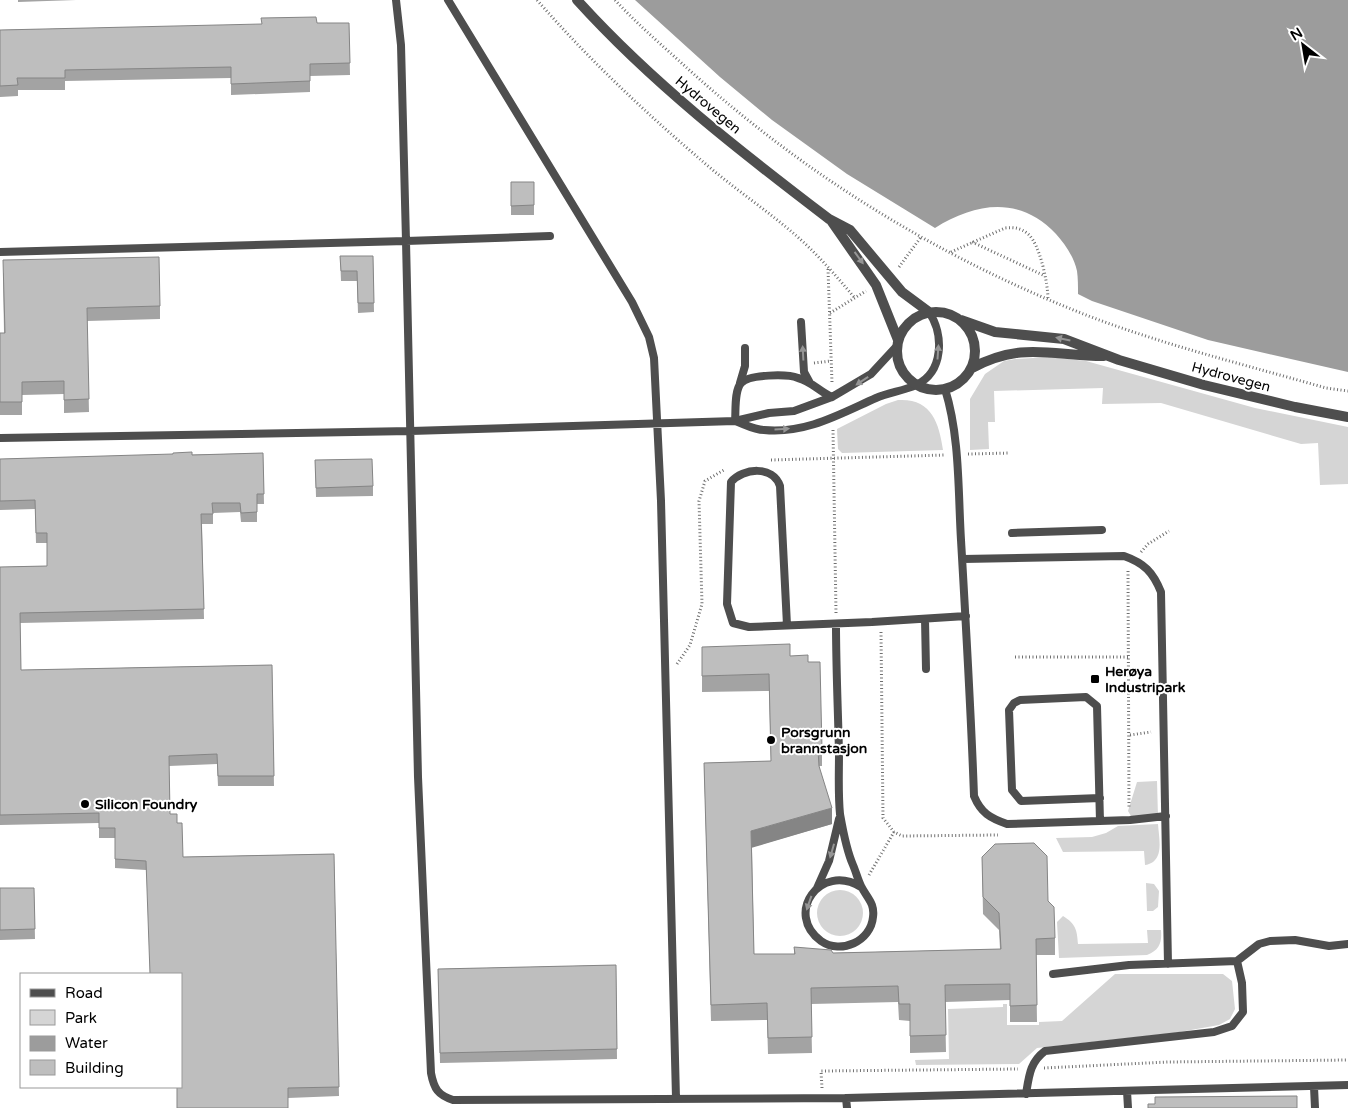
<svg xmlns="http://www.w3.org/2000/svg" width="1348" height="1108" viewBox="0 0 1348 1108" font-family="'Varela Round',sans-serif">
	<rect width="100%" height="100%" fill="#fff"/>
	<!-- green -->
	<path fill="#d5d5d5" d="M1049 357 1086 361 1255 408 1348 427V484L1320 485 1318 443 1301 444 1161 403 1102 404 1103 388 994 391 995 422H988L989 449 970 450V399L985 374 1004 361 1015 359Z
		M898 400C931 398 939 422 943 450L842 453 838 449 837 429 886 404Z
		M1157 781 1158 817 1131 816 1128 811 1137 782Z
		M1158 824C1159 839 1165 862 1145 865L1144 851 1063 852 1056 838 1092 837 1106 833 1118 826Z
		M1146 883 1154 884 1159 891 1158 907 1153 911H1147Z
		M817 913a23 23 0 1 1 46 0a23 23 0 1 1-46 0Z
		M1063 916C1076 924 1077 930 1078 944L1148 943 1147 930H1161C1162 942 1160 950 1147 955L1059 958 1057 922Z
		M1115 974H1223L1232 981 1235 1009 1230 1019 1219 1025 1174 1033 1037 1048 1019 1064 916 1065 915 1060 949 1059 948 1009 1003 1007V1004H1007V1025H1039V1022L1062 1021Z"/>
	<!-- water -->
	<path fill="#9c9c9c" d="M635 0H1348V372L1208 340 1092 301 1078 294C1078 286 1078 278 1077 271 1074 257 1065 244 1056 234 1021 196 976 202 935 228L847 174 772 120 720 77Z"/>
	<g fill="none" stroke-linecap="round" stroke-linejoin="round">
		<!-- path -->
		<path stroke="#707070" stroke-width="3" stroke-dasharray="1 2.5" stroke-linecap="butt" d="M537 0C591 62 651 118 714 171 742 194 773 215 800 239 820 257 837 277 854 297
			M615 0C637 24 663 46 687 68 805 175 938 257 1086 315 1164 345 1246 365 1326 388L1348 391
			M972 242 1045 276
			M951 252 1005 228C1014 227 1021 228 1028 234 1040 244 1048 284 1048 299
			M899 267 921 237
			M828 269 832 383
			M830 313 866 291
			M814 363 831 361
			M833 430 836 613
			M968 454 1010 453
			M771 460 945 455
			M1141 552 1148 544 1169 531
			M1128 571 1129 809
			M881 632 883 818 894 832 902 836 998 835
			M1015 657H1129
			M677 664 690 645 702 604 699 501 705 481 724 470
			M1130 735 1151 732
			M869 875 894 832
			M1044 1068 1168 1062 1348 1060
			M822 1088 821 1071 1018 1069"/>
		<!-- service -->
		<path stroke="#4e4e4e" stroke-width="8" d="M396 0 401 45 406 241 550 236
			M448 0 632 302 649 337 654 358 661 501 676 1098
			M0 252 406 241 418 777 431 1073C434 1089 438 1095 453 1100L846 1098
			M801 322 804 372 810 383
			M740 383 745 366V348
			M945 389C960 437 958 491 961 540 966 626 971 711 974 796 981 813 990 818 1007 824L1130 820 1166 816
			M735 421C744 424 754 430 764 430 806 434 840 414 876 398 889 392 904 391 916 385 944 372 944 334 929 312
			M735 421C736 411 734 391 741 383 749 374 788 374 798 378 811 381 820 392 832 397
			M0 438 411 431 735 421 769 413 794 411 832 397 871 374 896 347
			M1012 533 1102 530
			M963 559 1124 556C1144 563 1153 572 1161 592L1168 964
			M925 619 926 669
			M836 624C836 667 838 710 839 753 839 773 838 794 840 814 843 831 846 849 853 865 856 872 858 880 861 886 867 898 875 903 873 917 871 941 841 955 821 941 784 914 820 862 861 887
			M787 625 780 486C773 465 743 468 731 482L727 604 733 623 749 627 872 622 966 616
			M1100 798 1021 801 1012 790 1009 710 1014 703 1020 700 1086 697 1097 706 1100 821
			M817 888 829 861 839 819
			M1053 974 1129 965 1237 961 1259 944 1270 941 1295 940 1329 946 1348 944
			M1314 1087 1315 1108
			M1127 1091 1128 1108
			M1026 1094C1029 1076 1030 1062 1045 1051L1214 1032 1232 1026 1243 1012 1242 983 1237 961
			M847 1108 846 1098 1348 1085"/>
		<!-- tertiary -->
		<path stroke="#4e4e4e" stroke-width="10" d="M577 0C652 83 741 152 829 219L850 230 902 292 929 312
			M832 222 876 285 898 340
			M897 351a39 39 0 1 1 78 0a39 39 0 1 1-78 0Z
			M961 320 995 332 1064 339 1119 360 1204 385 1295 407 1348 417
			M972 368C1023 341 1052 356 1104 356"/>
	</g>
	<!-- wall -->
	<path fill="#a3a3a3" d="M18 0H76L18 2Z
		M349 23 350 75 310 76V92L231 95V78L65 81V90H18V96L0 97V30Z
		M511 182H534V215H511Z
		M340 256H373L374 312 358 313 357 281H341Z
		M3 273 160 306V319L87 321 89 412 64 413V394L22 395V415H0V333H4Z
		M263 453 264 504H257V522H241L240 512 213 513V524H202L204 619 20 623 21 670 272 665 274 786H218L217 764 169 766 170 814 177 823 183 857 334 854 339 1096 288 1098 181 1087 146 870 115 868V838H99V823L0 825V567L47 566V543H36L35 509 0 510V459Z
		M315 460 373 486V496L316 497Z
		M702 647 790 656 808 662 822 750V766H819L832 824 752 847 754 954H794V947L833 953 1000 949 999 930 983 914 982 857 1048 901 1055 938V955H1036L1037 1022H1010V1000L945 1002 946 1052 910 1053V1021L899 1020 898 1002 811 1004 812 1053 768 1054 767 1020 711 1021 704 763 771 761 769 691 702 692Z
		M0 888H34L35 939 0 940Z
		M616 965 617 1059 440 1063 438 969Z"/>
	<!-- shaded-wall -->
	<path fill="#858585" d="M832 808V824L751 848V831Z"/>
	<!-- building -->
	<path fill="#bebebe" stroke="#858585" d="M316 17 317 23H349L350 63 310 64V81L231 84V67L65 70V78H17L18 85 0 86V30L262 24 261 18Z
		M511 182H534V205L511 206Z
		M340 256H373L374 303H358L357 271H341Z
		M159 257 160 306 87 308 89 399 64 400V381L22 382V402H0V333H5L3 260Z
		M192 452V455L263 453 264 494H257V512L241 513 240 503H212L213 514H201L204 609 20 613 21 670 272 665 274 776H218L217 754 169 756 170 814H177V823H182L183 857 334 854 339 1087 288 1088V1108H177V1087H181V974H150L146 861 115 859V828H99V813L0 815V567L47 566V533H36L35 500 0 501V459L173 454V453Z
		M372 459 373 486 316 488 315 460Z
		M790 644V656L808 655V662H820L822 750H818L819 766 832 808 751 831 754 954H795L794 947 831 950 833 953 1001 949 999 913 983 897 982 857 995 844 1034 843 1047 856 1048 901 1054 907 1055 938 1036 939 1037 1005 1010 1006V984L945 985 946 1035 910 1036V1004H899L898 986 811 988 812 1037 768 1038 767 1003 711 1005 704 763 771 761 769 674 702 676V647Z
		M0 888H34L35 929 0 930Z
		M616 965 617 1049 440 1053 438 969Z
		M1297 1096V1108H1148V1104H1155V1097Z"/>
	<!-- one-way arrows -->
	<defs><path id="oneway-solid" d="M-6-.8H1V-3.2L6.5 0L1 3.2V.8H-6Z" transform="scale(1.25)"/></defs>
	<g fill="#959595">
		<use href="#oneway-solid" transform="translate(859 258) rotate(54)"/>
		<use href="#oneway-solid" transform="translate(1063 339) rotate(-168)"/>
		<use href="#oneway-solid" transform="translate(938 352) rotate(-86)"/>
		<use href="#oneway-solid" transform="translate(803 353) rotate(-93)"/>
		<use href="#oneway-solid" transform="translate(862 381) rotate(146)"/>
		<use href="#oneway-solid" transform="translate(782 429) rotate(-3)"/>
		<use href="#oneway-solid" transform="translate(832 851) rotate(106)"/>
		<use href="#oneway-solid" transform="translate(809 903) rotate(109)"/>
	</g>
	<!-- markers -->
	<g fill="#000" stroke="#fff" stroke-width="2">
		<rect x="1090" y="674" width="10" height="10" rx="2.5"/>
		<circle cx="771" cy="740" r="5"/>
		<circle cx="85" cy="804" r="5"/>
	</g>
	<g text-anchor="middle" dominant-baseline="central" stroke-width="4" stroke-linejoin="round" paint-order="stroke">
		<!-- street labels -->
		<g font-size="14" fill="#000" stroke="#fff">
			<text transform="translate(708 105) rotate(40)">Hydrovegen</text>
			<text transform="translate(1231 377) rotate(15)">Hydrovegen</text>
		</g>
		<!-- poi labels -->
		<g font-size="14" font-weight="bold" fill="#000" stroke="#fff" text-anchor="start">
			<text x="1105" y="671">Herøya<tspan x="1105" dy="16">Industripark</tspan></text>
			<text x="781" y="732">Porsgrunn<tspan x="781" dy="16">brannstasjon</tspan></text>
			<text x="95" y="804">Silicon Foundry</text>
		</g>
	</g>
	<!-- legend -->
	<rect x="20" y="973" width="162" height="115" fill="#ffffff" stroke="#999999"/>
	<rect x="30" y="989" width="25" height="8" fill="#4e4e4e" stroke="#999999"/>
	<text x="65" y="998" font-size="15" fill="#000000">Road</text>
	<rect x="30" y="1010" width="25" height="15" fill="#d5d5d5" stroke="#999999"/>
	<text x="65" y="1023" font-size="15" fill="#000000">Park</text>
	<rect x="30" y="1036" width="25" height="15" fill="#9c9c9c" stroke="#999999"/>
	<text x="65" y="1048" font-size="15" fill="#000000">Water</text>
	<rect x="30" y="1060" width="25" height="15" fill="#bebebe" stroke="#999999"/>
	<text x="65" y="1073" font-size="15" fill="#000000">Building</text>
	<!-- north arrow -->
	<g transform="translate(1303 45) rotate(329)" stroke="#ffffff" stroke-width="4" paint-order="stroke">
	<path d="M0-4L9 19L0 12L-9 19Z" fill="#000000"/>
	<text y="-8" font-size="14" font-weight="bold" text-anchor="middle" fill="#000000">N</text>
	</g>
</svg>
